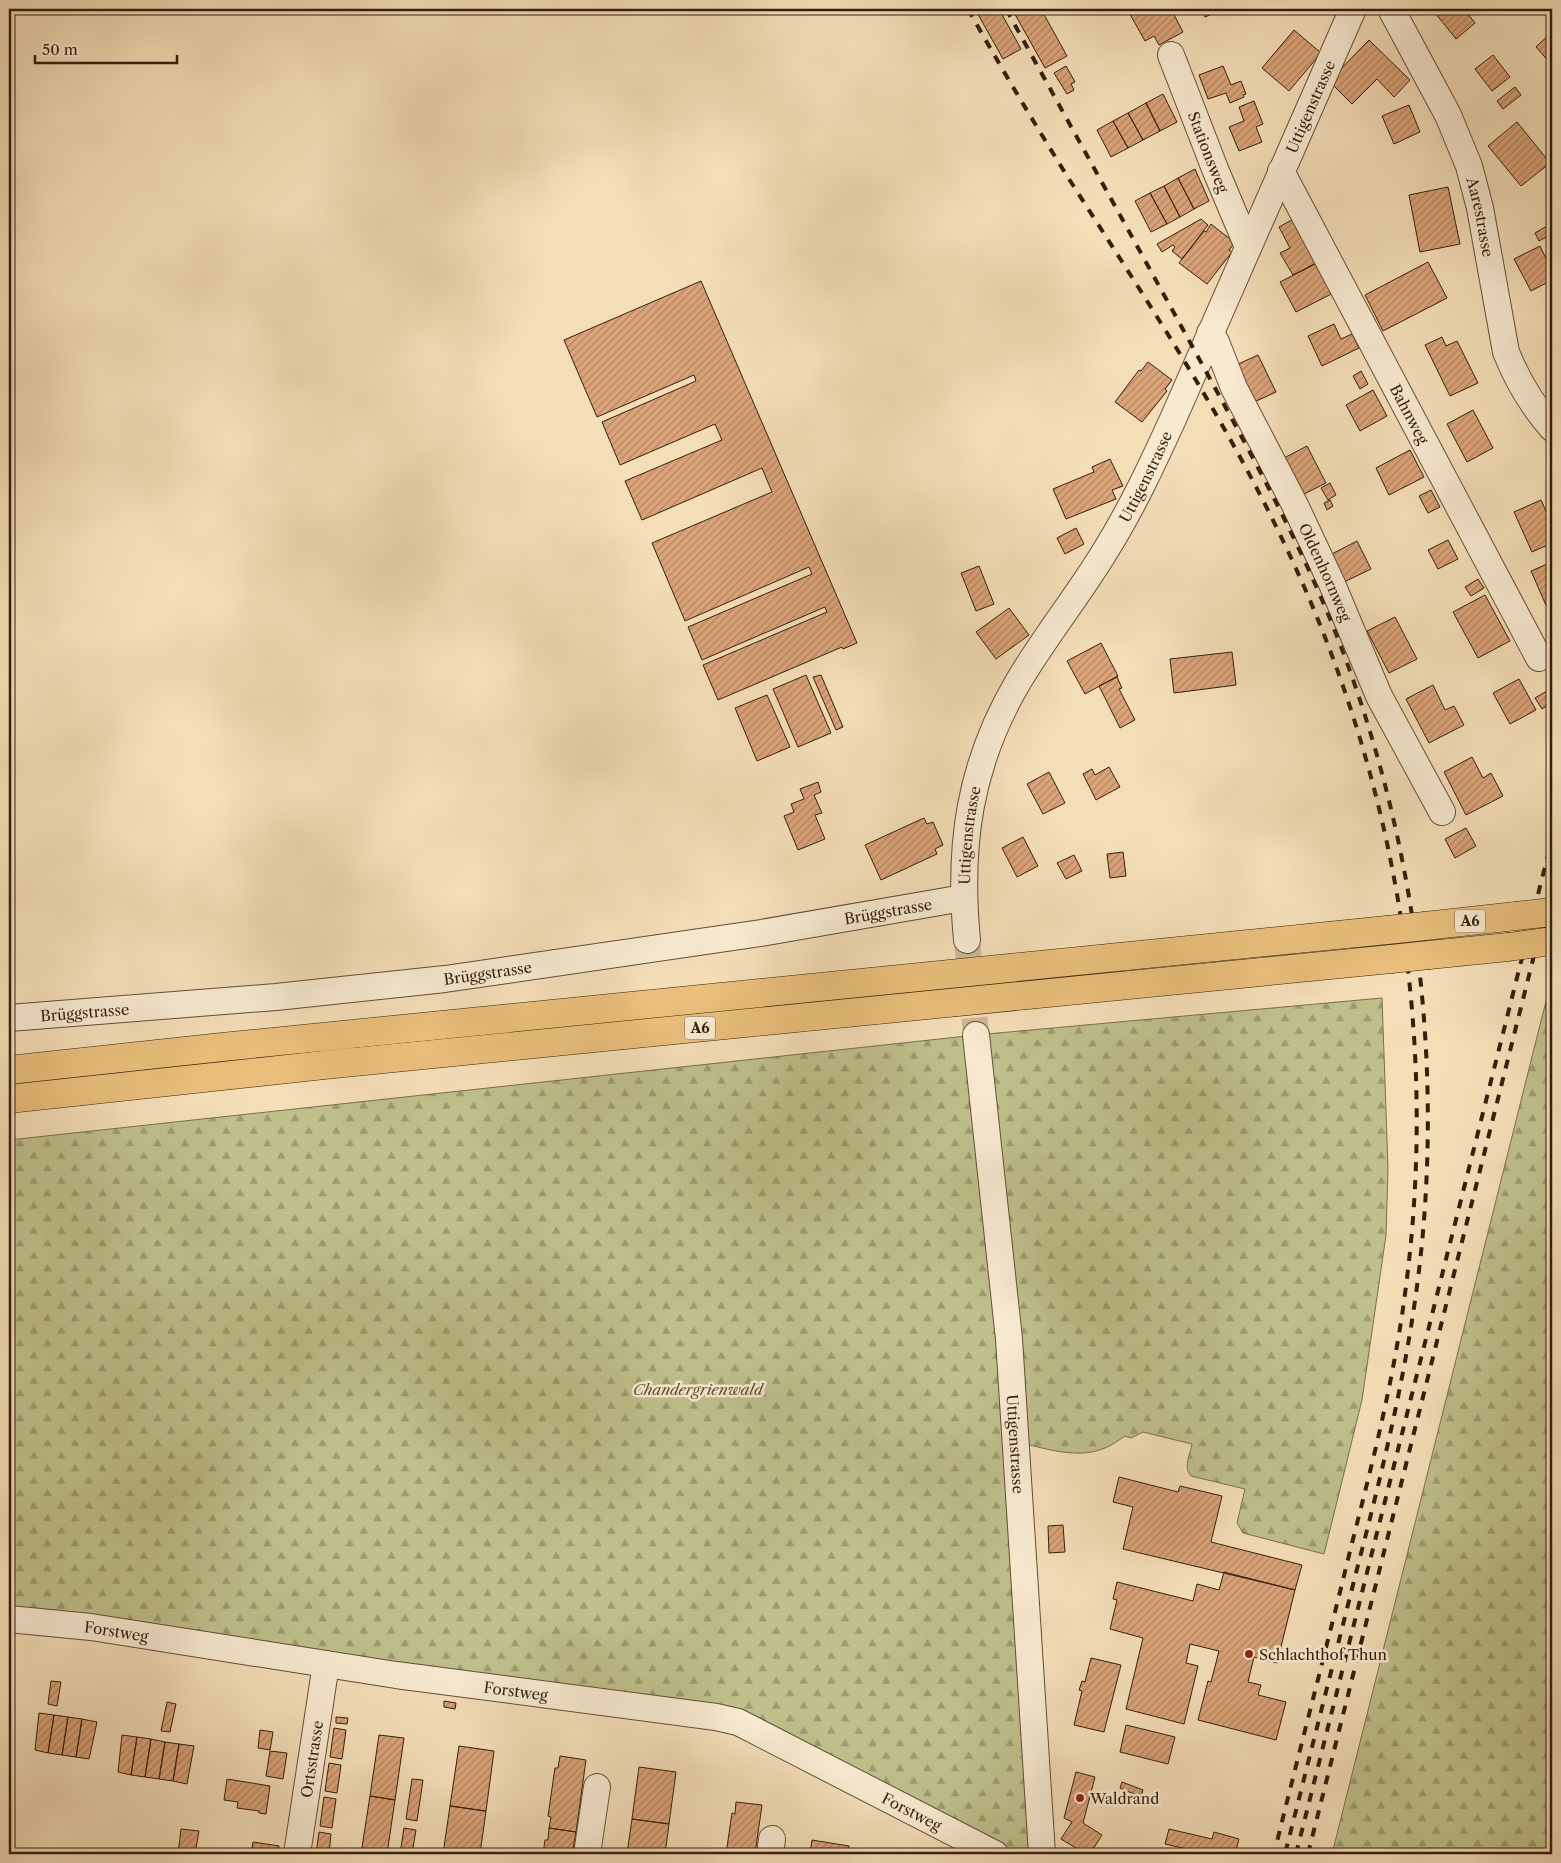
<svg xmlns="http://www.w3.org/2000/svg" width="1561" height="1863" viewBox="0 0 1561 1863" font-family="'Libre Caslon Text',serif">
	<defs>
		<pattern id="forest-firs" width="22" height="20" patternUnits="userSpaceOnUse" patternTransform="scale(1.25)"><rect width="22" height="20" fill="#bfc08c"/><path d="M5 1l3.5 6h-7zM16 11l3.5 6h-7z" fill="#9c9b71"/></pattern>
		<pattern id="building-hatch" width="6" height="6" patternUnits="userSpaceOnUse" patternTransform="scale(1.25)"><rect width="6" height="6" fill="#dca479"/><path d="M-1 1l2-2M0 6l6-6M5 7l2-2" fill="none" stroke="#b38562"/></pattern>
	</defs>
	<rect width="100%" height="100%" fill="#f4deb8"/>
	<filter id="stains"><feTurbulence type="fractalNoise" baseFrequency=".004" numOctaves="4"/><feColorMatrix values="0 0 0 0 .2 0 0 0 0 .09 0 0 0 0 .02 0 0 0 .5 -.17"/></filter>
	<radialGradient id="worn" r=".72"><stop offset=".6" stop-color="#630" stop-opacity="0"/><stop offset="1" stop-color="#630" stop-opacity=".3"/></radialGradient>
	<!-- forest -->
	<path fill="url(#forest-firs)" stroke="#7a6f4c" d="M1552 978V1854H1332L1542 1017Z
		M1382 998 1388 1168 1386 1235 1362 1400 1324 1554 1243 1533 1237 1523 1245 1489 1191 1476C1183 1467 1190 1455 1192 1444L1143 1432 1131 1438 1125 1436C1119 1440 1112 1445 1105 1448 1078 1460 1044 1448 1017 1442L1042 1854H995L738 1722 9 1619V1140L976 1035Z"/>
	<!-- building -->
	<path fill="url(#building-hatch)" stroke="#341e0d" d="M975 9H999L1021 49 1003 59Z
		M1012 9H1041L1067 56 1045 68Z
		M1127 9H1171L1183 32 1159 45 1154 36 1145 41Z
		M1201 9H1223L1205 17Z
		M1432 9H1464L1475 23 1456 39Z
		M1294 30 1321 53 1289 91 1262 68Z
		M1552 32V65L1536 47Z
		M1369 40 1410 80 1394 97 1377 79 1352 104 1329 81Z
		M1493 55 1510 77 1492 91 1475 69Z
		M1066 66 1075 82 1071 84 1074 90 1067 94 1054 73Z
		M1223 66 1231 85 1241 81 1246 94 1243 95 1244 97 1230 103 1226 93 1208 99 1199 75Z
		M1515 87 1521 95 1503 109 1497 101Z
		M1163 94 1177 122 1160 131 1146 103Z
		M1254 101 1263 124 1256 127 1262 142 1239 151 1229 127 1244 121 1239 107Z
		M1146 103 1160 131 1143 140 1128 113Z
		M1409 105 1420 132 1394 144 1382 116Z
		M1128 113 1143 140 1128 148 1113 121Z
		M1552 120V134L1546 125Z
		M1113 121 1128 148 1111 157 1097 130Z
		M1517 122 1550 163 1521 186 1488 146Z
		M1195 169 1209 201 1194 209 1178 178Z
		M1178 178 1194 209 1180 217 1164 186Z
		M1164 186 1180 217 1167 224 1150 193Z
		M1448 187 1460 244 1420 252 1409 195Z
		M1150 193 1167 224 1151 232 1135 201Z
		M1299 216 1322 260 1293 275 1280 253 1290 248 1279 227Z
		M1201 219 1208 225 1182 259 1172 251 1175 247 1173 245 1162 252 1157 244Z
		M1552 223V234L1539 241 1535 233Z
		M1211 224 1235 243 1229 250 1232 252 1207 284 1179 263 1204 231 1206 232Z
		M1540 246 1552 271V280L1531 291 1514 259Z
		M1327 258 1343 288 1296 312 1280 282Z
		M1428 262 1447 298 1383 331 1365 295Z
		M701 281 857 643 843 649 842 647 718 700 703 665 827 612 825 607 702 660 688 627 812 574 809 567 685 621 652 543 772 492 762 468 642 520 625 481 722 440 715 424 620 465 602 422 696 381 694 375 597 417 564 340Z
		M1334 324 1341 339 1352 334 1359 348 1322 366 1308 336Z
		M1442 337 1446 346 1457 341 1478 383 1450 396 1425 345Z
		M1258 355 1276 392 1252 403 1234 366Z
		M1148 362 1172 380 1165 389 1167 391 1142 422 1115 402 1139 370 1141 371Z
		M1361 371 1368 384 1360 389 1353 376Z
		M1373 390 1387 416 1360 431 1346 405Z
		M1473 410 1493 448 1467 462 1447 424Z
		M1307 446 1326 483 1300 496 1282 459Z
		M1410 450 1424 477 1389 495 1376 468Z
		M1110 459 1123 486 1112 490 1116 499 1066 519 1053 489 1094 472 1092 467Z
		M1330 483 1336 495 1328 500 1321 488Z
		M1431 490 1440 507 1428 513 1419 496Z
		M1330 500 1333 506 1327 510 1324 503Z
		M1541 500 1552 524V543L1532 552 1514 512Z
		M1076 528 1084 544 1065 554 1057 538Z
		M1448 540 1458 559 1438 569 1428 550Z
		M1357 541 1371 569 1342 583 1328 556Z
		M1552 562V619L1531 571Z
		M979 566 994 604 976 611 961 573Z
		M1478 579 1484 588 1471 596 1465 587Z
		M1485 595 1510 641 1478 658 1453 612Z
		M1009 608 1029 635 996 659 976 632Z
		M1395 617 1417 659 1389 673 1367 631Z
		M1101 643 1118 676 1085 694 1067 661Z
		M1232 652 1236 685 1174 693 1170 659Z
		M806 675 831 733 798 747 773 689Z
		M821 675 843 727 836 730 813 677Z
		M1117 677 1122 688 1119 689 1135 720 1120 728 1099 686Z
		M1519 679 1536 710 1510 724 1493 693Z
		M1433 685 1445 710 1454 706 1464 725 1429 743 1406 699Z
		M1552 688V702L1542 709 1535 698Z
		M767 695 790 747 757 761 735 708Z
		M1472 757 1483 778 1491 773 1503 796 1466 815 1444 772Z
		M1109 767 1120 787 1096 800 1083 774 1092 769 1095 775Z
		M1049 772 1065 803 1043 814 1027 784Z
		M818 782 821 792 814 795 822 813 815 815 825 839 798 850 784 816 794 812 791 804 804 799 800 789Z
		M924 818 927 824 933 822 943 845 935 849 937 854 881 880 865 845Z
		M1466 828 1476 846 1455 858 1445 839Z
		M1023 837 1038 866 1017 877 1002 848Z
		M1123 852 1126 876 1110 878 1107 854Z
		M1074 855 1082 871 1066 879 1057 863Z
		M1119 1477 1178 1492 1180 1486 1222 1496 1211 1542 1302 1565 1295 1590 1123 1549 1133 1507 1113 1502Z
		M1063 1525 1065 1552 1049 1553 1048 1526Z
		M1224 1572 1295 1590 1277 1663 1254 1657 1248 1682 1261 1685 1258 1695 1286 1702 1276 1740 1198 1720 1208 1681 1211 1682 1219 1651 1190 1644 1186 1663 1198 1666 1184 1724 1126 1709 1143 1638 1110 1629 1117 1600 1113 1599 1117 1582 1193 1601 1197 1584 1219 1590Z
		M1091 1658 1121 1665 1104 1732 1074 1725 1082 1691 1079 1690 1082 1681 1085 1682Z
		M51 1681 61 1682 57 1706 48 1704Z
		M444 1701 456 1703 455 1709 444 1707Z
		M167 1702 176 1704 170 1732 161 1731Z
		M9 1708H12L9 1731Z
		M39 1713 54 1715 48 1753 35 1750Z
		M54 1715 68 1717 62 1755 48 1753Z
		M68 1717 82 1719 76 1757 62 1755Z
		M336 1717 348 1718 347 1724 336 1723Z
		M82 1719 97 1722 89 1759 76 1757Z
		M1126 1725 1175 1737 1168 1764 1120 1752Z
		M334 1728 346 1730 342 1759 330 1757Z
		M260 1730 273 1732 270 1750 258 1748Z
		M122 1735 137 1737 131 1775 118 1772Z
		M379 1735 404 1738 395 1800 370 1796Z
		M137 1737 151 1739 145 1777 131 1775Z
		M151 1739 165 1742 159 1779 145 1777Z
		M165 1742 179 1744 173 1781 159 1779Z
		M179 1744 194 1746 187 1784 173 1781Z
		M459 1746 494 1751 486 1811 450 1806Z
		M270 1751 287 1753 283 1779 266 1776Z
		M560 1756 586 1760 576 1832 549 1828 551 1817 548 1816 555 1768H558Z
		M329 1763 341 1765 337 1793 325 1791Z
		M639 1767 676 1772 669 1824 632 1819Z
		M1076 1772 1095 1777 1083 1823 1102 1835 1090 1854H1086L1061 1839 1072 1822 1064 1818Z
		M227 1779 270 1786 266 1814 259 1813V1811L237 1808 238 1802 224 1800Z
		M412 1779 423 1780 417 1821 406 1819Z
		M1122 1782 1143 1790 1141 1797 1120 1788Z
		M370 1796 395 1800 387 1854H361Z
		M324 1797 336 1799 332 1828 320 1826Z
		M736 1802 762 1805 755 1854H726L732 1813 735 1814Z
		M450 1806 486 1811 480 1854H443Z
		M632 1819 669 1824 665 1854H627Z
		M404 1828 416 1830 412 1854H400Z
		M549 1828 576 1832 572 1854H543L545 1840H548Z
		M181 1829 199 1831 195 1854H178Z
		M1169 1829 1212 1839 1214 1832 1239 1839 1235 1854H1208L1165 1844Z
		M319 1832 331 1834 329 1854H316Z
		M812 1840 849 1846 847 1854H810Z
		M253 1842 279 1846 278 1854H251Z
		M90 1850 108 1853 107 1854H90Z"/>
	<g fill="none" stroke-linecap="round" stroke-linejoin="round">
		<!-- minor-tunnel -->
		<path stroke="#ceb896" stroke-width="26" stroke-dasharray="26 13" stroke-linecap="butt" d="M967 940 976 1035"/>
		<defs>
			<g id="minor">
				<path id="s1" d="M1391 9 1448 115 1469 166 1480 208 1506 352C1517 380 1532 405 1552 428"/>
				<path id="s2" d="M1171 55 1215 169 1248 247"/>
				<path id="s3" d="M1281 171 1539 658"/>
				<path id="s4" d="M1210 333 1216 342 1234 388 1294 503 1332 584 1379 696 1442 812"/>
				<path id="s5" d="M967 940C958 846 969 765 1018 682 1044 638 1077 597 1104 553 1131 510 1152 465 1173 419L1353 9"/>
				<path id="s6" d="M9 1018 276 997 445 979 761 933 963 898"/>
				<path id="s7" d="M976 1035 1009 1339 1042 1854"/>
				<path id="s8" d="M9 1619 91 1627 396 1675 716 1717 738 1722 995 1854"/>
				<path id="s9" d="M297 1854 326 1664"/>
				<path d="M587 1854 597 1787"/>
				<path d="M770 1854 772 1839"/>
			</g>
			<path id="highway" d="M1425 926 1516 916
				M1429 955 1508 947
				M9 1070 222 1047 1387 930
				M9 1099 324 1065 1391 959"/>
		</defs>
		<!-- minor casing -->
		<use href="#minor" stroke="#644e38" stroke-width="28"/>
		<!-- highway casing -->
		<use href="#highway" stroke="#341e0d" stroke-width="29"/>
		<!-- minor -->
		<use href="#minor" stroke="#f8ead1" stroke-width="26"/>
		<!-- highway -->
		<use href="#highway" stroke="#eabf7c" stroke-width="28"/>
		<!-- rail -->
		<path stroke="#341e0d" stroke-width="4" stroke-dasharray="9 9" stroke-linecap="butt" d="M968 9C1000 66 1034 123 1069 179 1145 298 1224 416 1285 545 1395 775 1439 1033 1406 1286 1395 1375 1373 1461 1351 1547 1326 1650 1299 1752 1274 1854
			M1006 9C1068 121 1130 233 1191 344 1246 445 1303 545 1343 652 1412 836 1440 1036 1423 1232 1413 1346 1386 1457 1357 1569 1333 1664 1309 1759 1285 1854
			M1296 1854 1552 839
			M1308 1854 1552 884"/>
		<defs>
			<path id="highway-bridge" d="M1516 916 1552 912
				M1387 930 1425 926
				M1508 947 1552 941
				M1391 959 1429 955"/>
		</defs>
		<!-- highway-bridge casing -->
		<use href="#highway-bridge" stroke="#341e0d" stroke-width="29" stroke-linecap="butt"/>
		<!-- highway-bridge -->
		<use href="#highway-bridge" stroke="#eabf7c" stroke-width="28"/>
	</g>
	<!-- markers -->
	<g fill="#8f2418" stroke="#f8ead1" stroke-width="2">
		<circle cx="1249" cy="1654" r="5"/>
		<circle cx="1080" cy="1798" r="5"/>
	</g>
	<g text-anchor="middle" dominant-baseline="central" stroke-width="5" stroke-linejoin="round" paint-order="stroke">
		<!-- shield labels -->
		<g fill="#f8ead1" stroke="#6f5b48" stroke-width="1">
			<rect x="1455" y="909.5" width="30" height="23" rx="4"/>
			<rect x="685" y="1016.5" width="30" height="23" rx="4"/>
		</g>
		<g font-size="14" font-weight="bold" fill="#341e0d">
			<text x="1470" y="921">A6</text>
			<text x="700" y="1028">A6</text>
		</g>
		<!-- street labels -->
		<g font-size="15" fill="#341e0d" stroke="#f8ead1">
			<text stroke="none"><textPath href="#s5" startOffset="915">Uttigenstrasse</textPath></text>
			<text stroke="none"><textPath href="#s2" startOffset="104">Stationsweg</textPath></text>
			<text stroke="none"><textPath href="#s1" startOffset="228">Aarestrasse</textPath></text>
			<text stroke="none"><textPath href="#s3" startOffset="275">Bahnweg</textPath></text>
			<text stroke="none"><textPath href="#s5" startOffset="510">Uttigenstrasse</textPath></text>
			<text stroke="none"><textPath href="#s4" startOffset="266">Oldenhornweg</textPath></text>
			<text stroke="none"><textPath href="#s5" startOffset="105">Uttigenstrasse</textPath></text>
			<text stroke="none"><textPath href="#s6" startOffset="886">Brüggstrasse</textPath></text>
			<text stroke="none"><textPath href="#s6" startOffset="481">Brüggstrasse</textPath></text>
			<text stroke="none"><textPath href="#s6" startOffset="76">Brüggstrasse</textPath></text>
			<text stroke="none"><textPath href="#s7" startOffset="411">Uttigenstrasse</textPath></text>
			<text stroke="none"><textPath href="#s8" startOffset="108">Forstweg</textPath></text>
			<text stroke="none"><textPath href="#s8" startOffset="512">Forstweg</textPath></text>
			<text stroke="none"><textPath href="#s9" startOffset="96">Ortsstrasse</textPath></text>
			<text stroke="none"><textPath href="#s8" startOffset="932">Forstweg</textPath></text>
		</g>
		<!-- park labels -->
		<g font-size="15" font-style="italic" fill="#5e4f33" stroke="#f8ead1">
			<text x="698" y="1389">Chandergrienwald</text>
		</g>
		<!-- poi labels -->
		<g font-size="15" fill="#341e0d" stroke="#f8ead1" text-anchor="start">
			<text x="1259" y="1654">Schlachthof Thun</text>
			<text x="1090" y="1798">Waldrand</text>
		</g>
	</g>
	<!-- margin -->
	<rect width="1561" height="1863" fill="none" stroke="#f4deb8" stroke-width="30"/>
	<rect x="10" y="10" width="1541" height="1843" fill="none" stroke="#341e0d" stroke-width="2.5"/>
	<rect x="15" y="15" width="1531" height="1833" fill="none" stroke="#341e0d"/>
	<!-- scale -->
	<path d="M35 55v8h142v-8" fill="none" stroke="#341e0d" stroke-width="2.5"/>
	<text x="42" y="55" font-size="15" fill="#341e0d" stroke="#f8ead1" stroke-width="4" paint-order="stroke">50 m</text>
	<rect width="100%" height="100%" filter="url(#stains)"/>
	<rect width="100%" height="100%" fill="url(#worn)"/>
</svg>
